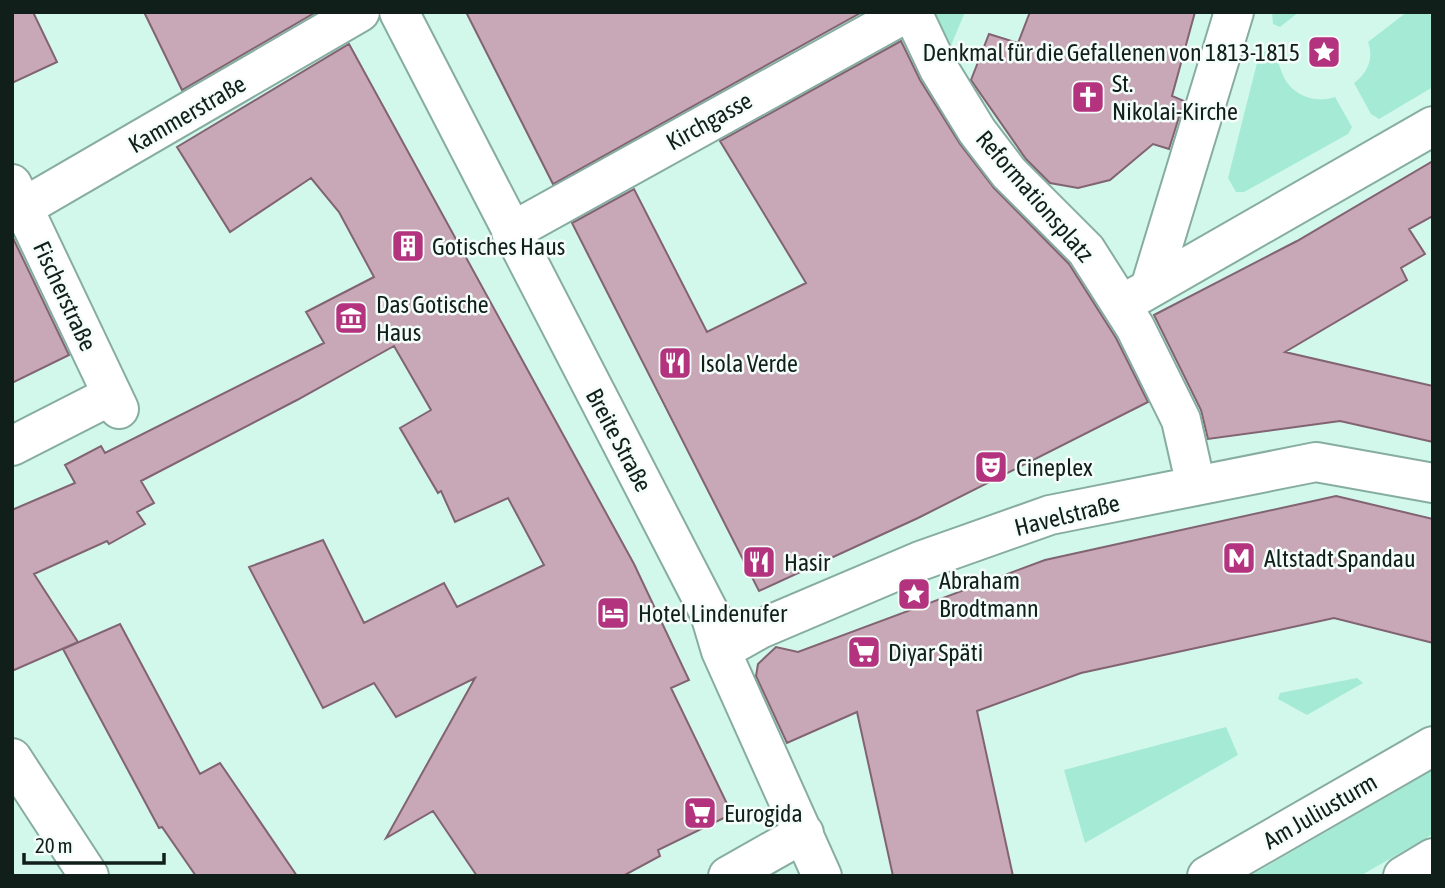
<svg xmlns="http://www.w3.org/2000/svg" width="1445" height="888" viewBox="0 0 1445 888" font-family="'Asap Condensed',sans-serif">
	<rect width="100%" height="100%" fill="#d1f8eb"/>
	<!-- green -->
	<path fill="#a5ead4" d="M925 12H965L947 55Z
		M1272 12H1299L1280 27 1273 24Z
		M1407 12H1428L1433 18V87L1379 119 1371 114 1354 83C1368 73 1374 58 1368 42Z
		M1270 51C1278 58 1279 66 1283 75 1291 95 1315 104 1335 97L1352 127 1348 134 1244 192H1236L1228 178 1258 59 1262 52Z
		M1357 678 1363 683 1307 715 1278 699 1280 693Z
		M1226 727 1238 755 1085 843 1064 770Z
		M1433 770V834L1360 876H1250Z"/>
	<!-- building -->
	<path fill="#c8a7b6" stroke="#816371" stroke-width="2" d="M12 12H33L57 62 12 83Z
		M144 12H316L182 90Z
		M466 12H862L553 184Z
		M1030 12H1195L1172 96 1184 101 1169 149 1153 144 1110 180 1078 188 1050 183 1026 159 971 80 989 34 1018 43Z
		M901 41 920 80 960 144 994 188 1069 264 1116 338 1148 402 918 518 759 591 572 223 634 189 707 332 806 283 720 141Z
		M349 44 634 564 689 680 671 688 732 814 658 850 660 856 623 876H477L433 811 386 838 475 678 396 717 374 683 323 708 249 567 323 540 364 623 444 583 457 607 544 565 508 498 455 522 441 491 438 493 400 428 431 410 394 346 297 400 141 481 154 503 137 512 145 524 109 544 107 541 34 574 78 642 12 671V510L75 483 65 465 101 446 105 453 324 343 306 312 374 277 339 212 311 178 230 232 177 147Z
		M1433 161V216L1409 229 1425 254 1401 268 1407 280 1285 352 1433 386V442L1340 421 1208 439 1201 410 1154 315 1297 241Z
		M12 236 69 355 12 383Z
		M1336 496 1433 519V643L1334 618 1081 673 977 711 1013 876H893L857 712 787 743 756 676 758 664 776 647 798 652 1045 560Z
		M120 624 200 774 220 763 297 876H196L162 827 159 828 63 649Z"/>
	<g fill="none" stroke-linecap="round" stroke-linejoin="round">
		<defs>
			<path id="street" d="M399 12 710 614 721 651 822 876
				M912 12 939 69 977 131 1009 173 1086 250 1135 327 1181 420 1196 486
				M12 184 119 409
				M12 214 360 12
				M511 232 908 12
				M1150 288 1234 12
				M1121 305 1433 126
				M12 446 112 395
				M721 651 760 629 920 561 1050 515 1316 462 1433 483
				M12 758 89 876
				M728 876 804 833"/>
			<path id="secondary" d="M1207 876 1433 746
				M1403 876 1433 858"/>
		</defs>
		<!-- street casing -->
		<use href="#street" stroke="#87aca0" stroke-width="42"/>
		<!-- secondary casing -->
		<use href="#secondary" stroke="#87aca0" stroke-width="42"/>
		<!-- street -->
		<use href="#street" stroke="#fff" stroke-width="38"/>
		<!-- secondary -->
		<use href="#secondary" stroke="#fff" stroke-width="38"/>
	</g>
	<!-- icons -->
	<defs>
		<symbol id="sight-square" viewBox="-11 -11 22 22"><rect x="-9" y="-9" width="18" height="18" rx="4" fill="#b3337e" stroke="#f5fdfa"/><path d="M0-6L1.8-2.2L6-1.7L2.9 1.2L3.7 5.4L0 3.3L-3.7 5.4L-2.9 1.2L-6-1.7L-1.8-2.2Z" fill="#fff"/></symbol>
		<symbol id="church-square" viewBox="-11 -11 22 22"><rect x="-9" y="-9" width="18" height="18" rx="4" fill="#b3337e" stroke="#f5fdfa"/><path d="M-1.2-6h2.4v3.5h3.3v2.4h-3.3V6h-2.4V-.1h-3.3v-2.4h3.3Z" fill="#fff"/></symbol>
		<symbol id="building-square" viewBox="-11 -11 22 22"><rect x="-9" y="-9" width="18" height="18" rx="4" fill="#b3337e" stroke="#f5fdfa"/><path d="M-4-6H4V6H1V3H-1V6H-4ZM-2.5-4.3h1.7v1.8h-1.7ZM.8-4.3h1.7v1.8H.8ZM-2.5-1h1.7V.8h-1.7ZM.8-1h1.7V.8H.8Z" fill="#fff"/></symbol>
		<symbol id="museum-square" viewBox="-11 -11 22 22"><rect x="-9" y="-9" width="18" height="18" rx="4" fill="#b3337e" stroke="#f5fdfa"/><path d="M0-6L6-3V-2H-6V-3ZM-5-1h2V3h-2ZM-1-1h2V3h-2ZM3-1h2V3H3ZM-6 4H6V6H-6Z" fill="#fff"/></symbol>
		<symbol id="restaurant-square" viewBox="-11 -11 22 22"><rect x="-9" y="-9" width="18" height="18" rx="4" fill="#b3337e" stroke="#f5fdfa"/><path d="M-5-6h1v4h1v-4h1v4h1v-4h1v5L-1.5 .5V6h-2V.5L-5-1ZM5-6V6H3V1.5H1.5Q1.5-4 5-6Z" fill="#fff"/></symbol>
		<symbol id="theatre-square" viewBox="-11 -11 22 22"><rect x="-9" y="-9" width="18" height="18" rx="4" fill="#b3337e" stroke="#f5fdfa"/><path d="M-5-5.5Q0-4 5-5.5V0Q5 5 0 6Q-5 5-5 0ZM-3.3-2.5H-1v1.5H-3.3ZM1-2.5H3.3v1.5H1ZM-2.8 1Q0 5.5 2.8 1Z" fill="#fff"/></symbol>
		<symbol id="metro-square" viewBox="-11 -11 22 22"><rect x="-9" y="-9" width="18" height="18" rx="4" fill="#b3337e" stroke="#f5fdfa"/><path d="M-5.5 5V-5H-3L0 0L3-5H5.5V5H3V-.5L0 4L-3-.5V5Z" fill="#fff"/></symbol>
		<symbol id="hotel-square" viewBox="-11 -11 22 22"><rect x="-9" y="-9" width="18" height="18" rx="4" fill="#b3337e" stroke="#f5fdfa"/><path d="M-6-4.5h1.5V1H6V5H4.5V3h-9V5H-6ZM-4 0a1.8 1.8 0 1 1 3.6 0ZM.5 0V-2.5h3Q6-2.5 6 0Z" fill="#fff"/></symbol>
		<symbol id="supermarket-square" viewBox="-11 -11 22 22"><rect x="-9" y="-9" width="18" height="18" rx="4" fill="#b3337e" stroke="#f5fdfa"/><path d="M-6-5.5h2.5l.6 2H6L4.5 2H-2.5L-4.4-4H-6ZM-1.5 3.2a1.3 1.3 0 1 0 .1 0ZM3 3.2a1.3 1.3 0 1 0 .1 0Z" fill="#fff"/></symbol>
	</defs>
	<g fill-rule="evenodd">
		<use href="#sight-square" x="1305" y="33" width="38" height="38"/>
		<use href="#church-square" x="1069" y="78" width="38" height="38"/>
		<use href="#building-square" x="389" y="227" width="38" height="38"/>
		<use href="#museum-square" x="332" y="299" width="38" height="38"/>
		<use href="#restaurant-square" x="656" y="344" width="38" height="38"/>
		<use href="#theatre-square" x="972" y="448" width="38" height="38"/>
		<use href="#metro-square" x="1220" y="539" width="38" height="38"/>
		<use href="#restaurant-square" x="740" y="543" width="38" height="38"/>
		<use href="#sight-square" x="895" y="575" width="38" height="38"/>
		<use href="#hotel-square" x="594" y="594" width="38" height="38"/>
		<use href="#supermarket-square" x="845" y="633" width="38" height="38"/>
		<use href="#supermarket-square" x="681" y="794" width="38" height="38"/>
	</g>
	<g text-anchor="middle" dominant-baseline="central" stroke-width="5" stroke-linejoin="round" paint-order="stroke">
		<!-- poi labels -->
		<g font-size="24" fill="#111f1b" stroke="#f5fdfa" text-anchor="start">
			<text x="1300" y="52" text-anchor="end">Denkmal für die Gefallenen von 1813-1815</text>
			<text x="1112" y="83">St.<tspan x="1112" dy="28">Nikolai-Kirche</tspan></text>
			<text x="432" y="246">Gotisches Haus</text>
			<text x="376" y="304">Das Gotische<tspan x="376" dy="28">Haus</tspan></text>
			<text x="700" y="363">Isola Verde</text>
			<text x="1016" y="467">Cineplex</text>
			<text x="1264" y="558">Altstadt Spandau</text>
			<text x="784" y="562">Hasir</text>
			<text x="939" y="580">Abraham<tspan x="939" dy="28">Brodtmann</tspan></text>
			<text x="638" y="613">Hotel Lindenufer</text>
			<text x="888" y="652">Diyar Späti</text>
			<text x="724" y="813">Eurogida</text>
		</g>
		<!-- street labels -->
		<g font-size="24" fill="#111f1b" stroke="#f5fdfa">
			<text transform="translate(187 114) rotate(-30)">Kammerstraße</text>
			<text transform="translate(709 121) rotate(-29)">Kirchgasse</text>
			<text transform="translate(1035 196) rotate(49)">Reformationsplatz</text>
			<text transform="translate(65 296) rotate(65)">Fischerstraße</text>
			<text transform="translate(619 440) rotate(62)">Breite Straße</text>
			<text transform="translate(1067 515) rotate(-14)">Havelstraße</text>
			<text transform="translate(1320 811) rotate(-30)">Am Juliusturm</text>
		</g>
	</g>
	<!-- border -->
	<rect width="1445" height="888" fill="none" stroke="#111f1b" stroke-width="28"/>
	<!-- scale -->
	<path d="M24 853v10h140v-10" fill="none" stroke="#111f1b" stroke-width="3.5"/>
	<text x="35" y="853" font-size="21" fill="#111f1b" stroke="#f5fdfa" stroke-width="5" paint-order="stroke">20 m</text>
</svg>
